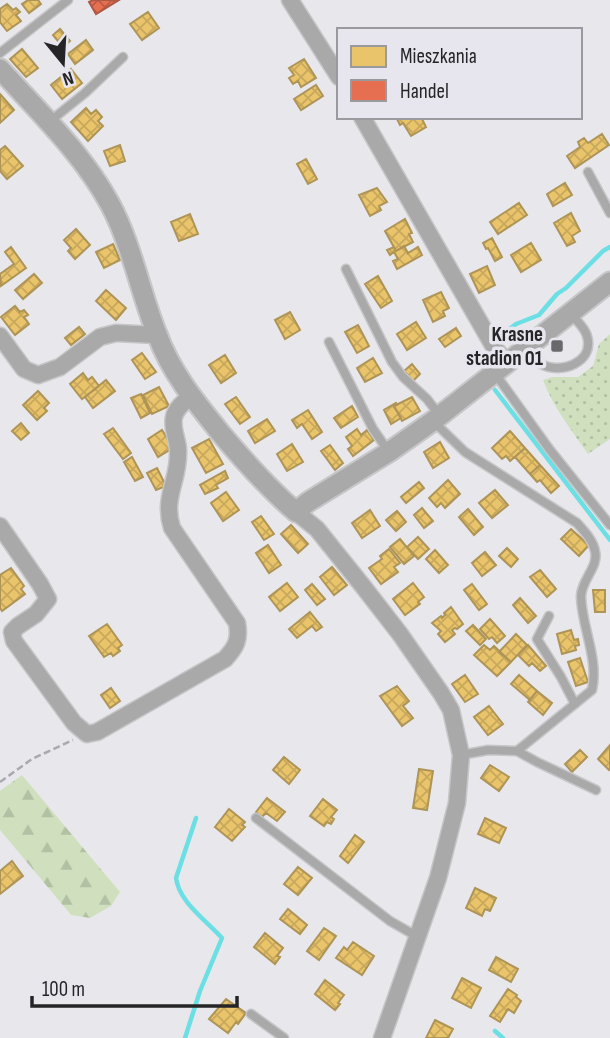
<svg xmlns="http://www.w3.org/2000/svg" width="610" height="1038" viewBox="0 0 610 1038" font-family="'Sofia Sans Condensed',sans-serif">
	<defs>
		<pattern id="forest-firs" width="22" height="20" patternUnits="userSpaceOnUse" patternTransform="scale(1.75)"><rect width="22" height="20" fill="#d0e0be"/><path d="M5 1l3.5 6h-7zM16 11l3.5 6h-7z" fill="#b2c0a3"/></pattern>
		<pattern id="park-dots" width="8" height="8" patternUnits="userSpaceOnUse" patternTransform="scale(1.75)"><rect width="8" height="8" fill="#d0e0be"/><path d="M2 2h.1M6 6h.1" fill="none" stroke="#b2c0a3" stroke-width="1.8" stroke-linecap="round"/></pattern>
		<pattern id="homes-cross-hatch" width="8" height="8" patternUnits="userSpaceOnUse" patternTransform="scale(1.75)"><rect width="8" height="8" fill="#e9c46a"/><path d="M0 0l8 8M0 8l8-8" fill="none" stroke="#c8a85c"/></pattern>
		<pattern id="shops-cross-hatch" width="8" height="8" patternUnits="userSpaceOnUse" patternTransform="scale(1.75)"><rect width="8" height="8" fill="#e76f51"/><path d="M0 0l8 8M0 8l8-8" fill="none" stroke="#bb5b43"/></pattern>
	</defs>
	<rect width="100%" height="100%" fill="#e8e8ec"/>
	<!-- forest -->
	<path fill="url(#forest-firs)" d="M22 775 120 892 111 906 90 918 71 915 0 830V791Z"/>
	<!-- park -->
	<path fill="url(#park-dots)" d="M610 334V439L588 454C572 431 553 407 543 380L552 377H578L593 366 599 344Z"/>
	<!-- homes -->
	<path fill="url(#homes-cross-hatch)" stroke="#ae9456" stroke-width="2" d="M28 0H38L41 4 29 13 22 4Z
		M7 4 13 10 16 8 20 12 16 15 21 21 7 31 0 22V9Z
		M148 12 159 28 142 40 130 24Z
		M60 29 70 41 63 47 53 35Z
		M86 40 93 50 75 64 68 54Z
		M22 49 38 68 26 77 10 59Z
		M304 59 316 78 301 87 298 81 293 84 289 78 294 75 289 68Z
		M71 69 82 83 62 99 51 85Z
		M316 85 323 96 301 110 294 99Z
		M0 94 14 110 0 123Z
		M86 108 91 114 96 110 102 117 98 121 103 126 88 141 71 122Z
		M401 117H421L426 127 411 136 403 123 400 125 397 119Z
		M602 134 609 145 575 168 567 156 580 147 578 142 584 138 588 143Z
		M120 145 125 161 110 166 104 151Z
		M5 146 23 166 7 179 0 171V150Z
		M306 159 317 179 308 184 297 164Z
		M565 183 572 195 553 206 547 194Z
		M377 188 387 202 379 206 381 210 370 216 359 195Z
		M519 203 527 215 498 234 490 222Z
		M571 213 580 231 572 236 575 242 567 246 554 223Z
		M190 214 198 234 179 241 171 222Z
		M405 219 412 233 409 234 413 242 396 251 385 231Z
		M76 229 90 245 75 259 68 251 71 248 64 240Z
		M492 238 502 257 495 261 488 248 486 249 483 243Z
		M531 243 541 260 521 272 511 255Z
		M113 244 120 260 104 268 96 252Z
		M404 246 408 253 418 247 422 255 397 269 393 261 398 259 394 252 390 255 387 250 394 247 396 251Z
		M11 247 26 268 1 286 0 274 14 264 5 252Z
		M487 266 495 285 479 293 470 274Z
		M34 274 42 283 23 299 15 290Z
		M378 276 392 301 381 308 365 284Z
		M106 290 126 308 116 320 96 301Z
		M441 292 449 308 443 311 445 316 433 322 423 300Z
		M15 306 20 312 24 310 28 315 24 317 29 324 15 335 1 317Z
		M290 312 300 330 285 339 275 320Z
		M416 322 426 338 407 350 397 334Z
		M358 325 369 346 357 353 345 332Z
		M79 327 85 334 71 345 65 338Z
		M456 328 461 336 445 347 439 339Z
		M142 353 156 372 145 379 132 360Z
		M225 355 236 373 221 383 209 365Z
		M373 358 382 373 365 382 357 368Z
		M412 364 420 374 413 381 404 371Z
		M83 373 88 380 92 377 99 386 82 399 70 384Z
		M106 380 115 391 93 408 85 397Z
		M159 387 169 406 152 414 143 395Z
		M38 391 49 403 44 408 47 411 37 420 23 405Z
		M141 394 150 413 141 418 131 398Z
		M236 397 250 417 240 424 225 404Z
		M412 397 420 411 402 421 394 406Z
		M396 403 397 405 394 406 401 418 391 424 384 410Z
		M352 406 358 417 341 428 334 418Z
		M308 410 322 432 312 439 302 424 297 428 292 420Z
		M267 419 275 431 255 443 248 431Z
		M21 423 29 433 21 440 12 431Z
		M113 428 131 453 123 459 104 434Z
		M357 429 361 435 367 430 374 440 353 456 348 449 352 446 346 437Z
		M162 430 173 448 158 457 148 439Z
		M510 431 525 448 510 461 506 456 502 459 492 448Z
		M209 439 223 464 206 473 192 448Z
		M440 442 449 458 433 468 424 452Z
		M292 444 303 462 287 471 277 454Z
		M330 445 343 463 335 470 321 451Z
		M525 448 540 465 530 474 515 457Z
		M132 457 143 477 135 481 124 462Z
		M540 465 559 486 551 493 540 480 537 482 530 474Z
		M157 468 166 486 156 490 147 473Z
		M225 471 228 478 216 485 218 488 205 494 200 485Z
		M448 480 460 494 445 508 441 503 437 507 429 498Z
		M419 482 424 488 406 503 401 497Z
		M495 490 508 505 492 518 479 503Z
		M226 492 239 510 223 521 211 503Z
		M422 508 433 521 424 528 414 515Z
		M468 509 483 527 474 535 459 517Z
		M370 510 380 526 362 538 352 523Z
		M397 511 406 522 396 531 386 520Z
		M261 516 274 534 264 540 252 522Z
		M291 525 308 544 298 553 281 534Z
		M571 529 589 545 579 556 561 539Z
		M418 537 429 549 418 559 407 547Z
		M400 539 414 556 404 564 390 547Z
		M268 545 281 565 269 573 256 553Z
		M507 548 518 559 511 567 499 556Z
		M389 549 400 563 394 567 398 572 381 584 369 568 382 559 380 556Z
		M435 550 448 565 439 573 426 559Z
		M485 552 496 565 482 576 472 563Z
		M332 567 347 585 334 595 320 577Z
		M11 568 24 586 21 589 25 594 2 611 0 608V575Z
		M540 570 556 589 547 597 530 577Z
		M287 583 298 597 280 611 269 597Z
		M413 583 424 597 418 602 420 604 405 615 393 599Z
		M312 584 325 599 317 605 305 590Z
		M472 584 487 604 479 610 464 590Z
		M593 590H605V612H595Z
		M520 598 536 616 528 623 513 605Z
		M451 607 463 624 457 629 455 628 452 630 455 634 445 642 438 634 441 631 432 623 441 616 442 618 445 615 444 613Z
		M310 612 322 627 316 631 312 626 297 638 289 629Z
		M490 619 505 636 497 643 492 637 489 639 480 629Z
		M107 624 122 645 118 648 120 651 113 656 111 653 104 657 89 636Z
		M473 625 486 639 480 645 466 631Z
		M571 630 574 640 578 639 579 645 575 646 576 650 562 654 557 634Z
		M516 634 527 645 511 662 499 652Z
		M484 645 490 650 494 646 511 662 497 676 474 655Z
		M528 645 546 666 540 671 532 663 529 666 518 655Z
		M580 658 588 682 576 686 568 662Z
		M465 675 478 694 465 702 452 684Z
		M519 675 537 691 530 700 511 684Z
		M397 686 409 701 403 706 413 718 402 726 380 696Z
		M111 688 120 701 110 708 101 695Z
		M537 691 552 703 543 715 528 702Z
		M489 706 503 724 488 735 474 717Z
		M610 745V769L609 770 598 759Z
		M580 750 587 757 572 772 565 764Z
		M284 757 300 770 289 784 273 770Z
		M490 765 509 777 499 791 481 778Z
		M419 769 433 771 427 810 413 808Z
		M267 798 285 812 277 821 266 813 262 817 256 812Z
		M323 799 337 810 331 817 334 819 331 824 327 822 324 826 310 816Z
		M229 809 245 822 242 825 245 827 232 841 215 827Z
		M485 818 506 828 499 843 478 834Z
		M355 835 364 842 348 863 340 856Z
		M12 861 23 876 0 894V871Z
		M298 867 312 878 298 895 284 884Z
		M475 888 496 898 490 911 485 909 482 916 466 908Z
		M288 909 307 925 300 934 280 919Z
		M324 928 336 936 319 960 307 951Z
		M265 933 283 948 277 956 280 957 275 964 254 947Z
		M353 942 374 956 362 975 336 958 344 947 347 950Z
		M496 957 518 969 511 982 489 970Z
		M462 978 481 988 471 1008 452 998Z
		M325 980 344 995 338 1003 340 1004 335 1010 315 994Z
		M508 989 517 995 516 997 521 1001 514 1013 508 1009 500 1022 490 1016Z
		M226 999 246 1013 238 1024 236 1022 228 1033 209 1019Z
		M435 1020 453 1029 448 1038H426Z"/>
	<!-- shops -->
	<path fill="url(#shops-cross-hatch)" stroke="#ad5944" stroke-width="2" d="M93 0H119L96 14 89 2Z"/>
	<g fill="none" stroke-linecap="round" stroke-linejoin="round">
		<!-- stream -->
		<path stroke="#6bdfe3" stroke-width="4.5" d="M499 337 516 324 539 315 557 294 566 288 603 251 610 247
			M485 367V354
			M495 390 610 540
			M495 1031 503 1038
			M185 1038 200 991 222 938C206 920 179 902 176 878L196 818"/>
		<defs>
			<path id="service" d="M0 53 68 0
				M49 122 85 93 123 57
				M588 172 610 213
				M346 269 392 362 403 377 427 399 440 416
				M329 342 373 429 389 452
				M525 349C530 354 535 361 541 364 561 375 595 362 587 336 585 328 576 320 571 314
				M496 375 550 450 610 525
				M433 421 465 452 577 523C584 531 593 540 595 551 599 567 581 580 581 597 582 628 599 659 592 690L517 751 488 750 461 755
				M549 616 537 639 561 677 575 704
				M517 751 537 762 596 790
				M256 818 390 921 418 937
				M251 1014 284 1038"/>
			<path id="minor" d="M290 0 339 77
				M362 117 494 347 507 364
				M0 336 24 369 38 375 60 367 100 337 116 333 157 335
				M296 512 317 529 362 585 400 634 441 693 451 710 461 755 457 803 438 878 382 1038
				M0 526 40 584 48 599 36 614 18 626 12 632 14 641 74 723 87 734 97 732 225 659C236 647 240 640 237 623L172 528C162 497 180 479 178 450 178 439 171 429 174 417 176 408 184 402 191 396"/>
			<path id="tertiary" d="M0 69C38 111 83 154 110 204 132 245 140 292 157 334 171 373 197 404 223 436 246 463 269 489 296 512L308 502 389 452 433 421 610 282"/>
		</defs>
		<!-- service casing -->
		<use href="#service" stroke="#c6c6c8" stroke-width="11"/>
		<!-- minor casing -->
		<use href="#minor" stroke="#c6c6c8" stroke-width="19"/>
		<!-- tertiary casing -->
		<use href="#tertiary" stroke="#c6c6c8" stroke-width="23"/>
		<!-- path -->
		<path stroke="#aaa9ab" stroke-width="2.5" stroke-dasharray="7 3.5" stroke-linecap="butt" d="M0 782 32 759 73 740"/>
		<!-- service -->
		<use href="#service" stroke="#aaa9a9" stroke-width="8"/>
		<!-- minor -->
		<use href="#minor" stroke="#aaa9a9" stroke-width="16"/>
		<!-- tertiary -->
		<use href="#tertiary" stroke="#aaa9a9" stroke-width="19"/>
	</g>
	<!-- markers -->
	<rect fill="#69696c" stroke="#e7e6ee" stroke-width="2.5" x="550" y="339" width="14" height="14" rx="3.5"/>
	<g text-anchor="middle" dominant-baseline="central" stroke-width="7" stroke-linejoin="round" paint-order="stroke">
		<!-- poi labels -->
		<g font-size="21" font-weight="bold" fill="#252527" stroke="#e7e6ee" text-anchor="end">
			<text x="543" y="334">Krasne<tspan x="543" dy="24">stadion 01</tspan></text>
		</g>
	</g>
	<!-- legend -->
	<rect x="337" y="28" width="245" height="91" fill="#e7e6ee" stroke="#99999e" stroke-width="2"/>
	<rect x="351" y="46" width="35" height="21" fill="#e9c46a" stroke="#99999e" stroke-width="2"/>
	<text x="400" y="63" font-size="21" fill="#252527">Mieszkania</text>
	<rect x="351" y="80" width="35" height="21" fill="#e76f51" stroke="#99999e" stroke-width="2"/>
	<text x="400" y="98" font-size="21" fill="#252527">Handel</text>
	<!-- north arrow -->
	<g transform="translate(63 63) rotate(162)" stroke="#e7e6ee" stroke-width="5" paint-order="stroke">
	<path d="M0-5L12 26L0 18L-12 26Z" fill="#252527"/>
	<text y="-10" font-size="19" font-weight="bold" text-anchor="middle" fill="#252527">N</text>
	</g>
	<!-- scale -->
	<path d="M32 996v10h205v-10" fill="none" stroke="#252527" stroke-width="3.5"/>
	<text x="42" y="996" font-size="21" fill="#252527" stroke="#e7e6ee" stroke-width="5" paint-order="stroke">100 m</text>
</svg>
